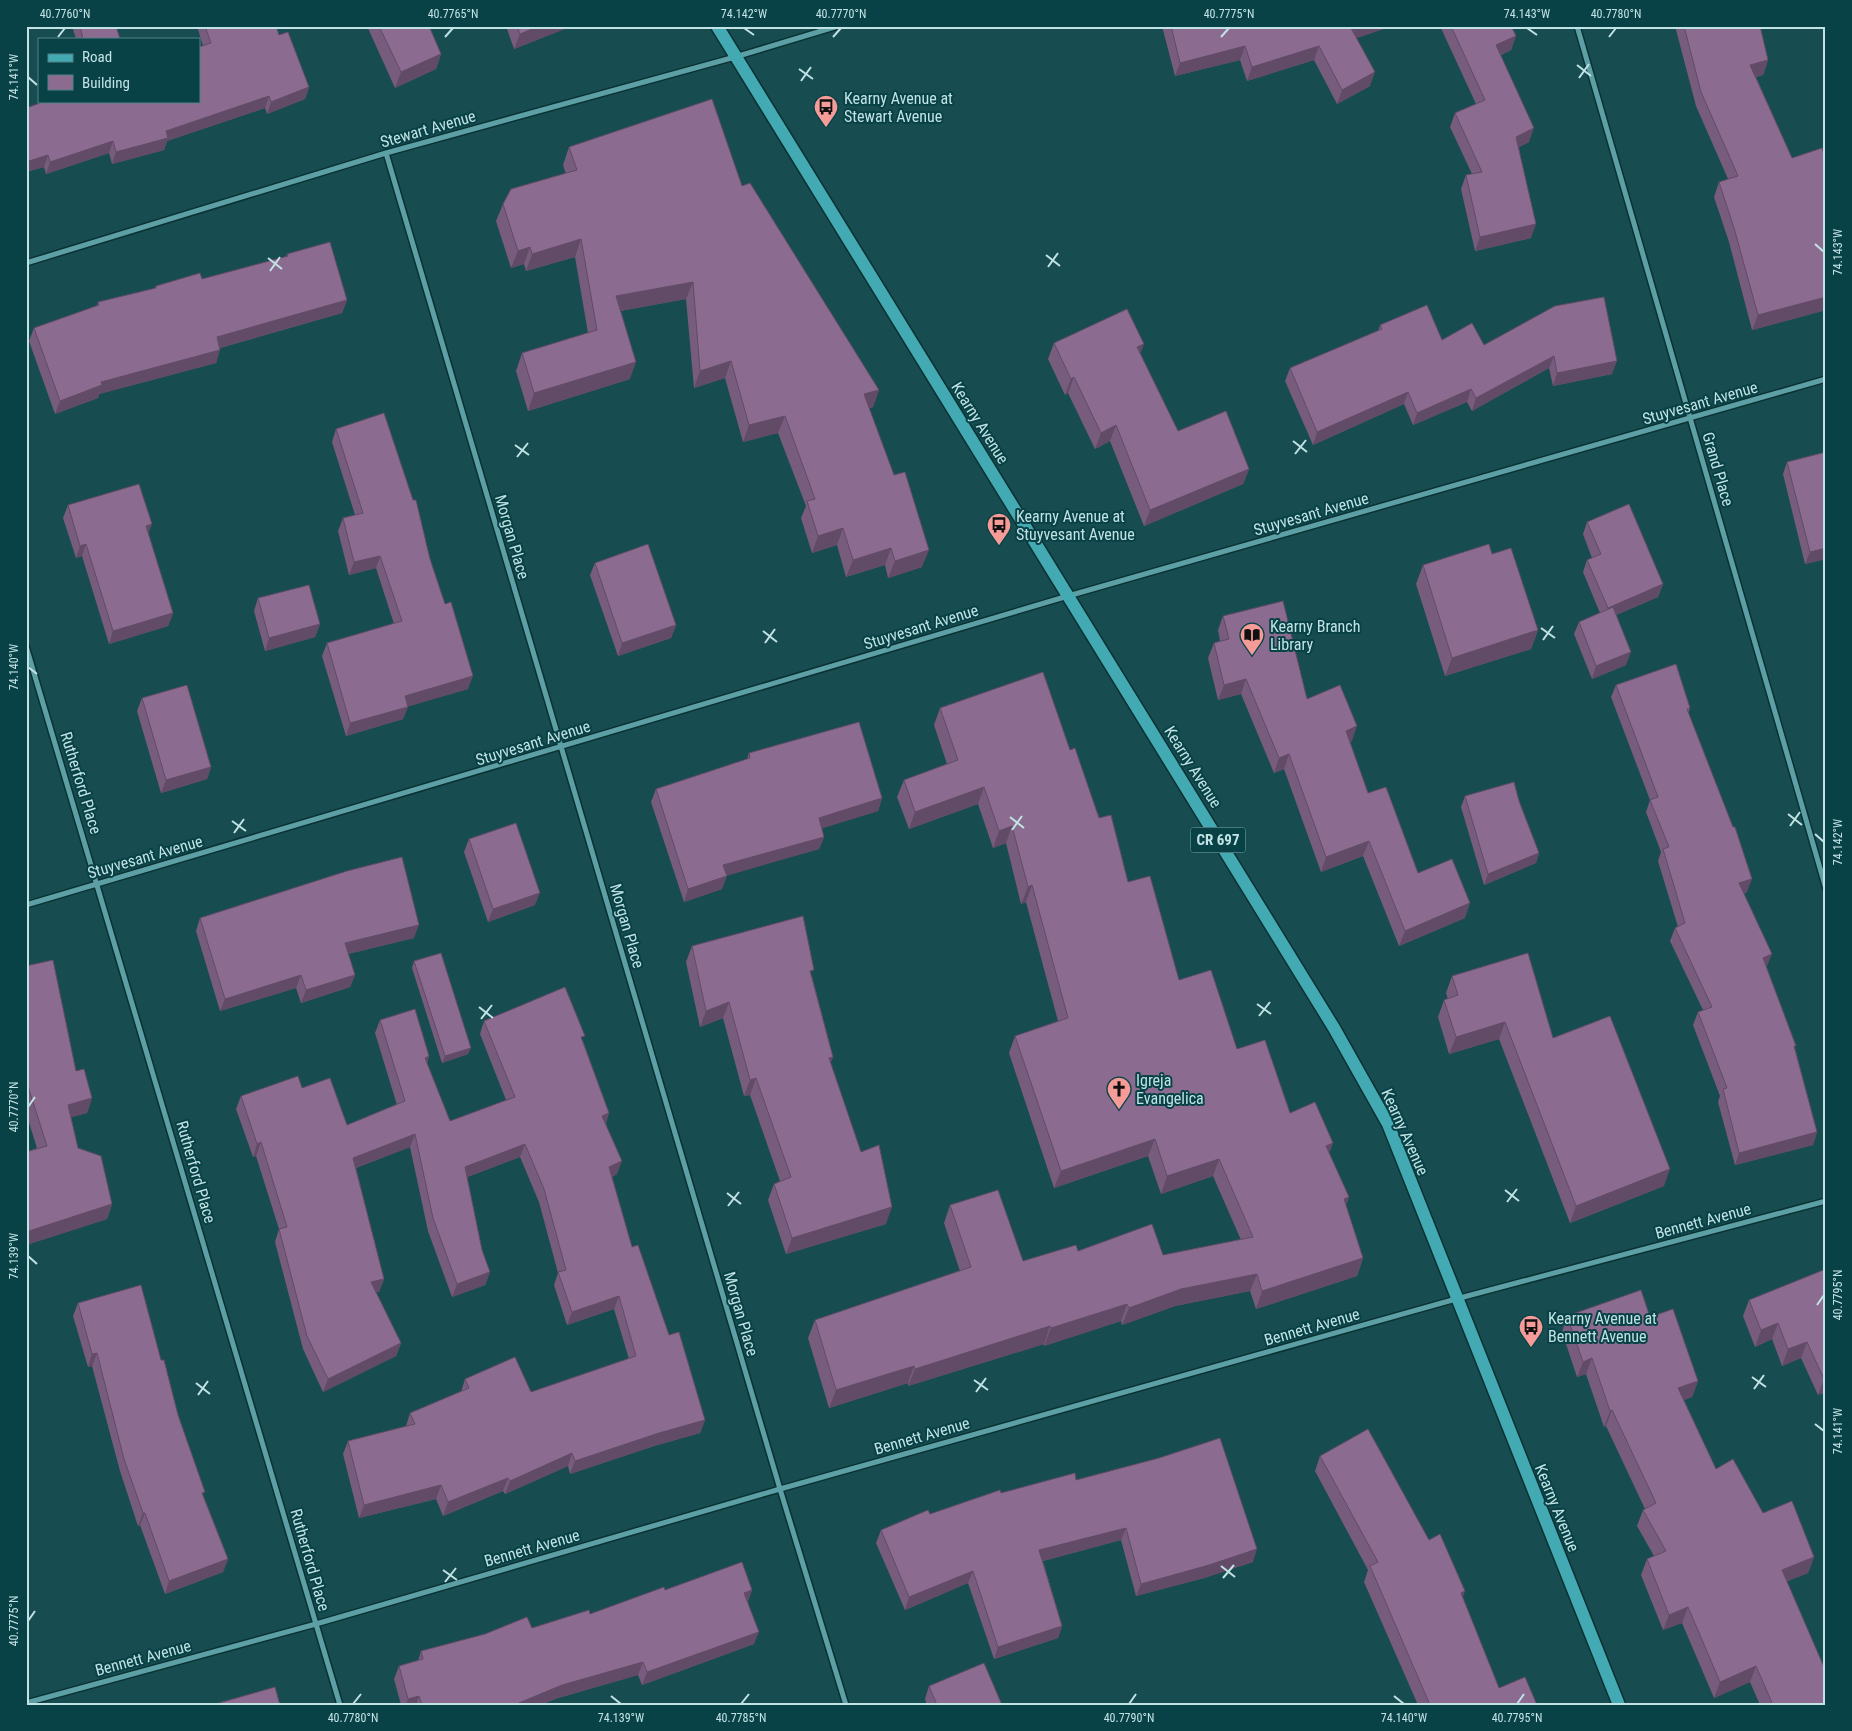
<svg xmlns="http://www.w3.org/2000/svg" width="1852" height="1731" viewBox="0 0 1852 1731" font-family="'Roboto Condensed',sans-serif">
	<rect width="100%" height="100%" fill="#174d51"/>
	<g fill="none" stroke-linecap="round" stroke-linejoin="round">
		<defs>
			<path id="minor" d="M1577 26 1826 889
				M386 153 780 1489 846 1705
				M26 263 386 153 735 57 838 26
				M26 646 340 1705
				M26 905 1068 596 1826 379
				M26 1703 316 1624 780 1489 1456 1299 1826 1201"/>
			<path id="primary" d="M717 26 1334 1028 1388 1124 1619 1705"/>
		</defs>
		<!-- minor casing -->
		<use href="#minor" stroke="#0b3133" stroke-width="8"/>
		<!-- primary casing -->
		<use href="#primary" stroke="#0b3133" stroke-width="15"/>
		<!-- minor -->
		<use href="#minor" stroke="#5c9fa5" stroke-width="5"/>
		<!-- primary -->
		<use href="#primary" stroke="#43aab3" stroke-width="12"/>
	</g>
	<!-- wall -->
	<path fill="#785c7d" d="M72 26H116L120 39H76Z
		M197 26H276L279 35 309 87 305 99 267 114 265 108 167 141 164 150 112 164 109 153 46 174 44 167 26 172V108L199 101 203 46Z
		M367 26H429L441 54 436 69 395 88Z
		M506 26H572L514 49Z
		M1162 26H1392L1356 38 1370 86 1337 104 1314 60 1247 81 1240 60 1175 76Z
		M1440 26H1511L1516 36 1511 50 1501 55 1529 142 1519 147 1531 238 1475 251 1461 189 1466 175 1472 174 1450 127 1455 113 1476 104Z
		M1675 26H1760L1768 60 1763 75 1756 77 1792 158 1826 159V310L1752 330 1729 242 1714 197 1719 182 1728 179 1696 106Z
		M569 147 742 186 879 390 873 407 869 408 922 567 888 578 885 565 846 577 837 545 812 553 801 518 806 506 778 433 743 442 725 378 694 388 686 299 620 311 630 379 528 411 516 371 522 353 588 333 575 257 526 271 524 264 511 268 496 221 503 204 566 174 563 165Z
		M287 254 347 300 342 313 220 348 216 363 99 394 98 398 55 414 29 341 34 328 97 306 98 302 155 288 156 286 202 279 286 257Z
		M1555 306 1612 374 1553 386 1549 368 1472 411 1467 402 1413 425 1404 404 1313 445 1285 381 1290 368 1378 331 1380 325 1442 340 1484 345Z
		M1054 343 1140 354 1178 431 1249 469 1243 484 1144 526 1110 441 1095 449 1068 393 1065 395 1048 359Z
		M336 429 430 559 468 689 408 706 403 719 346 736 322 656 327 643 394 624 376 568 349 575 338 531 343 518 355 515 332 442Z
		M1787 462 1826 559 1805 564 1783 474Z
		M68 505 148 532 173 613 168 626 109 644 82 556 76 558 63 518Z
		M1587 522 1663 584 1658 597 1616 615 1626 665 1592 679 1574 634 1579 622 1600 613 1583 572 1587 560 1592 558 1583 534Z
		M1492 554 1538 630 1531 649 1445 676 1416 584 1423 565Z
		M595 563 676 625 671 638 618 656 590 575Z
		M258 598 320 624 315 637 265 651 254 611Z
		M1223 616 1352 741 1350 742 1368 793 1418 873 1465 918 1399 946 1363 856 1321 872 1284 769 1274 773 1241 694 1218 700 1208 658 1214 643 1220 641 1218 630Z
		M1616 685 1690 708 1688 714 1747 892 1744 893 1767 966 1766 967 1795 1048 1817 1132 1813 1145 1735 1165 1718 1102 1720 1096 1693 1025 1698 1012 1703 1010 1670 941 1675 928 1678 927 1658 861 1661 852 1646 812 1650 800 1611 697Z
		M142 698 211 767 207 779 161 793 137 711Z
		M940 708 1070 750 1128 882 1179 980 1237 1049 1290 1113 1329 1153 1349 1197 1346 1205 1363 1258 1357 1276 1256 1309 1250 1291 1175 1306 1122 1325 1121 1321 1044 1346V1344L908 1386V1383L829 1408 808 1338 815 1320 960 1271 944 1223 950 1205 1023 1261 1078 1251 1163 1255 1241 1240 1213 1176 1161 1194 1148 1156 1054 1188 1009 1053 1015 1036 1058 1021 1026 902 1021 904 1006 843 993 848 978 804 909 829 897 797 904 780 947 764 934 725Z
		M749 753 882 798 878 811 822 828 824 837 819 849 727 875 722 889 684 902 651 802 656 789 747 759Z
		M1465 796 1519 801 1539 853 1536 863 1484 885 1461 807Z
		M469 839 535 905 488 922 464 852Z
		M200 918 414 938 348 954 355 975 350 987 301 1003 296 988 220 1011 196 931Z
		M692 946 812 976 833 1057 830 1064 886 1224 786 1254 768 1200 774 1184 780 1181 750 1095 744 1096 723 1018 700 1027 686 962Z
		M414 961 468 1054 442 1063 412 968Z
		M26 966 76 1071 92 1098 87 1113 71 1117 78 1148 112 1204 107 1219 26 1245V1152L37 1148 26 1113Z
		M1452 976 1553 1038 1664 1186 1570 1223 1499 1039 1449 1054 1438 1017 1444 1000 1448 999 1446 993Z
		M380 1020 429 1056 427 1063 450 1121 506 1100 480 1034 484 1021 583 1041 609 1113 606 1123 617 1174 612 1177 632 1247 705 1420 700 1433 654 1446 570 1474 568 1466 505 1494 503 1491 443 1516 436 1499 359 1518 343 1454 348 1441 406 1426 410 1413 461 1392 465 1379 531 1392 629 1359 614 1309 567 1325 554 1285 558 1273 539 1202 520 1157 467 1177 482 1250 490 1272 485 1285 452 1297 428 1231 410 1147 356 1168 384 1279 379 1292H376L401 1343 396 1356 323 1392 303 1349 275 1242 279 1229 256 1156 253 1157 236 1109 241 1096 302 1088 347 1125 397 1105 375 1033Z
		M1826 1269V1392L1818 1395 1801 1358 1782 1366 1772 1339 1755 1347 1743 1316 1749 1300Z
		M78 1303 161 1360 203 1495 228 1559 223 1572 165 1594 140 1525 138 1526 120 1471 92 1366 88 1367 73 1316Z
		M1567 1316 1650 1317 1698 1381 1692 1397 1684 1400 1716 1469 1763 1513 1814 1557 1808 1573 1787 1581 1826 1705H1760L1750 1682 1714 1698 1682 1623 1663 1630 1641 1575 1647 1559 1654 1556 1637 1526 1643 1510 1645 1509 1606 1426 1604 1427 1586 1374 1577 1377 1562 1332Z
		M1320 1456 1429 1540 1463 1598 1499 1688 1537 1705H1418L1364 1582 1368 1570 1315 1471Z
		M1076 1480 1253 1562 1204 1578 1136 1596 1121 1540 1043 1561 1062 1626 1058 1638 994 1659 968 1583 905 1610 876 1543 881 1530 1001 1493Z
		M665 1590H752L748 1601 754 1644 642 1685 638 1675 558 1698 540 1705H401L394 1679 399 1666 418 1661 421 1651 532 1628 590 1614Z
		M929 1686 1002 1705H927L925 1699Z"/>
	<!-- shaded-wall -->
	<path fill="#624b66" d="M539 26H572L514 49 520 34Z
		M1356 26H1392L1346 42 1351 28Z
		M1516 36 1511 50 1491 59 1496 45Z
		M1245 46 1240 60 1175 76 1180 63Z
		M1319 46 1314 60 1247 81 1252 67Z
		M441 54 436 69 395 88 401 72Z
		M1768 60 1763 75 1745 79 1750 65Z
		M1375 72 1370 86 1337 104 1342 90Z
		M309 87 305 99 267 114 271 102Z
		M269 96 265 108 167 141 164 150 112 164 116 152 166 131Z
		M1534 128 1529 142 1511 151 1516 137Z
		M113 141 109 153 46 174 50 162Z
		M48 155 44 167 26 172V162Z
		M1536 224 1531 238 1475 251 1480 237Z
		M581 239 575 257 526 271 532 254Z
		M530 247 524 264 511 268 518 251Z
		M693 282 686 299 609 313 616 296Z
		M1826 297V310L1752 330 1758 315Z
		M347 300 342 313 212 350 217 337Z
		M1144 344 1138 360 1137 347Z
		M220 350 216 363 99 394 98 398 55 414 60 401 101 382Z
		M1554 356 1549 368 1472 411 1476 398Z
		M731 361 725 378 694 388 700 371Z
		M1617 361 1612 374 1553 386 1557 373Z
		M636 362 630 379 528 411 534 393Z
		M1074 377 1068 393 1065 395 1071 379Z
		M1471 389 1467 402 1413 425 1417 413Z
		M879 390 873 407 858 411 864 394Z
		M1408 392 1404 404 1313 445 1317 432Z
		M785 416 778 433 743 442 749 425Z
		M1116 425 1110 441 1095 449 1101 433Z
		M1249 469 1243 484 1144 526 1150 510Z
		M152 524 147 537 146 526Z
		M843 528 837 545 812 553 818 536Z
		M86 544 82 556 76 558 80 546Z
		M891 548 885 565 846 577 853 560Z
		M1826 548V559L1805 564 1810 552Z
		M929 550 922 567 888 578 895 561Z
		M380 556 376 568 349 575 354 562Z
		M1663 584 1658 597 1603 620 1608 608Z
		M173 613 168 626 109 644 113 631Z
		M320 624 315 637 265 651 269 638Z
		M676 625 671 638 618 656 622 643Z
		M1538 630 1531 649 1445 676 1452 658Z
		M1631 652 1626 665 1592 679 1596 666Z
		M473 676 468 689 400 709 405 696Z
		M1246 679 1241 694 1218 700 1224 685Z
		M408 707 403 719 346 736 350 723Z
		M1357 726 1352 741 1341 746 1346 731Z
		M1289 754 1284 769 1274 773 1279 758Z
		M211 767 207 779 161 793 166 780Z
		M984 787 978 804 909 829 915 812Z
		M882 798 878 811 814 831 819 818Z
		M1012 826 1006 843 993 848 999 831Z
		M824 837 819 849 719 878 723 865Z
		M1369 841 1363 856 1321 872 1326 857Z
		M1539 853 1536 863 1484 885 1488 874Z
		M727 876 722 889 684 902 688 889Z
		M1752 879 1747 892 1735 895 1739 883Z
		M1032 885 1026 902 1021 904 1028 887Z
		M540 893 535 905 488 922 493 909Z
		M1470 903 1465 918 1399 946 1405 931Z
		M419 925 414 938 340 956 345 943Z
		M1772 954 1767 966 1758 971 1763 958Z
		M301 975 296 988 220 1011 225 999Z
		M355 975 350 987 301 1003 306 990Z
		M729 1002 723 1018 700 1027 706 1011Z
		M1505 1022 1499 1039 1449 1054 1456 1037Z
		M471 1048 468 1054 442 1063 445 1056Z
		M429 1056 425 1070V1058Z
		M833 1057 827 1073 829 1058Z
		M756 1078 750 1095 744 1096 750 1080Z
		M92 1098 87 1113 62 1120 68 1105Z
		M609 1113 604 1127 602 1116Z
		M1817 1132 1813 1145 1735 1165 1739 1153Z
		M415 1134 410 1147 348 1171 353 1158Z
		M1155 1139 1148 1156 1054 1188 1061 1171Z
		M261 1142 256 1156 253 1157 257 1144Z
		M1333 1143 1327 1160 1326 1146Z
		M525 1144 520 1157 460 1180 465 1167Z
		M1219 1159 1213 1176 1161 1194 1167 1176Z
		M622 1161 617 1174 605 1180 609 1167Z
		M1670 1169 1664 1186 1570 1223 1576 1206Z
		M1349 1197 1343 1214 1344 1199Z
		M112 1204 107 1219 26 1245V1232Z
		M892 1207 886 1224 786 1254 792 1238Z
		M1363 1258 1357 1276 1256 1309 1262 1291Z
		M490 1272 485 1285 452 1297 457 1284Z
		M1257 1274 1250 1291 1175 1306 1122 1325 1129 1308 1181 1289Z
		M384 1279 379 1292 366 1295 371 1282Z
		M619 1296 614 1309 567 1325 572 1312Z
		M1127 1304 1121 1321 1044 1346 1051 1328Z
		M1778 1323 1772 1339 1755 1347 1761 1330Z
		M1050 1326 1044 1344 908 1386 915 1369Z
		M1807 1342 1801 1358 1782 1366 1788 1349Z
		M401 1343 396 1356 323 1392 328 1379Z
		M97 1353 92 1366 88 1367 92 1354Z
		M1592 1358 1586 1374 1577 1377 1583 1362Z
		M914 1366 908 1383 829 1408 836 1390Z
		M1826 1378V1392L1818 1395 1824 1379Z
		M1698 1381 1692 1397 1672 1404 1678 1388Z
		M1612 1410 1606 1426 1604 1427 1610 1411Z
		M705 1420 700 1433 654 1446 570 1474 575 1461 659 1433Z
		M572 1453 568 1466 505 1494 510 1481Z
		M508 1478 503 1491 443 1516 448 1502Z
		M441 1485 436 1499 359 1518 364 1505Z
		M143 1513H145L140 1525 138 1526Z
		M1126 1528 1121 1540 1035 1563 1039 1550Z
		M1257 1549 1253 1562 1204 1578 1136 1596 1141 1584Z
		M1814 1557 1808 1573 1776 1586 1782 1570Z
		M228 1559 223 1572 165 1594 169 1581Z
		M973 1571 968 1583 905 1610 909 1597Z
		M752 1590 747 1603 744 1593Z
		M1465 1591 1460 1607 1461 1593Z
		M1688 1607 1682 1623 1663 1630 1669 1615Z
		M1062 1626 1058 1638 994 1659 998 1647Z
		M759 1632 754 1644 642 1685 647 1672Z
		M643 1662 638 1675 558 1698 540 1705H514L562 1685Z
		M1756 1666 1750 1682 1714 1698 1720 1682Z
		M419 1696 416 1705H406L408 1699Z"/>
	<!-- building -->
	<path fill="#8c6b91" stroke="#624b66" d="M80 26H116L120 39H83Z
		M205 26H276L279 35 288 32 309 87 271 102 269 96 166 131 168 138 116 152 113 141 50 162 48 155 26 162V108L46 101H199V47L211 43Z
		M379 26H429L441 54 401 72Z
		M517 26H539L520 34Z
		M1171 26H1356L1351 28 1375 72 1342 90 1319 46 1252 67 1245 46 1180 63Z
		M1451 26H1511L1516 36 1496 45 1534 128 1516 137 1536 224 1480 237 1466 175 1482 172 1455 113 1485 100Z
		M1684 26H1760L1768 60 1750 65 1792 158 1822 148 1826 159V297L1758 315 1734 228 1719 182 1738 176 1701 92Z
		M712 99 742 186 750 183 879 390 864 394 894 475 905 472 929 550 895 561 891 548 853 560 843 528 818 536 807 501 815 499 785 416 749 425 731 361 700 371 693 282 616 296 636 362 534 393 522 353 597 330 581 239 532 254 530 247 518 251 503 204 511 189 577 170 569 147Z
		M330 242 347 300 217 337 220 350 101 382 102 385 60 401 34 328 99 305 98 302 156 288V286L200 273 202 279 288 256 287 254Z
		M1604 297 1617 361 1557 373 1554 356 1476 398 1471 389 1417 413 1408 392 1317 432 1290 368 1382 329 1380 325 1427 305 1442 340 1472 323 1484 345 1555 306Z
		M1127 309 1144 344 1137 347 1178 431 1226 411 1249 469 1150 510 1116 425 1101 433 1074 377 1071 379 1054 343Z
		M384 413 413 500H416L430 559 445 604 451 602 473 676 405 696 408 707 350 723 327 643 402 621 380 556 354 562 343 518 363 513 336 429Z
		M1826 452V548L1810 552 1787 462Z
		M139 484 152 524 146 526 173 613 113 631 86 544 80 546 68 505Z
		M1629 504 1663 584 1608 608 1587 560 1601 554 1587 522Z
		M648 544 676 625 622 643 595 563Z
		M1489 544 1492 554 1511 548 1538 630 1452 658 1423 565Z
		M309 585 320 624 269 638 258 598Z
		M1283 601 1307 699 1340 685 1357 726 1346 731 1368 793 1386 787 1418 873 1452 859 1470 903 1405 931 1369 841 1326 857 1289 754 1279 758 1246 679 1224 685 1214 643 1229 639 1223 616Z
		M1613 607 1631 652 1596 666 1579 622Z
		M1676 664 1690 708 1687 709 1733 827H1735L1752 879 1739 883 1772 954 1763 958 1796 1046H1794L1817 1132 1739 1153 1723 1089 1727 1088 1698 1012 1712 1007 1675 928 1685 923 1663 849 1669 847 1650 800 1658 797 1616 685Z
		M1043 672 1070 750 1075 748 1099 818 1111 815 1128 882 1150 876 1179 980 1211 970 1237 1049 1265 1040 1290 1113 1315 1102 1333 1143 1326 1146 1349 1197 1344 1199 1363 1258 1262 1291 1257 1274 1181 1289 1129 1308 1127 1304 1051 1328 1050 1326 915 1369 914 1366 836 1390 815 1320 971 1267 950 1205 998 1190 1023 1261 1076 1245 1078 1251 1152 1224 1163 1255 1253 1237 1219 1159 1167 1176 1155 1139 1061 1171 1015 1036 1068 1018 1032 885 1028 887 1012 826 999 831 984 787 915 812 904 780 958 760 940 708Z
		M187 685 211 767 166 780 142 698Z
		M859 722 882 798 819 818 824 837 723 865 727 876 688 889 656 789 750 758 749 753Z
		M1514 782 1519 801 1539 853 1488 874 1465 796Z
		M516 823 540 893 493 909 469 839Z
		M402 857 419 925 345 943 355 975 306 990 301 975 225 999 200 918 347 871Z
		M803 916 814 970 810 971 833 1057 829 1058 861 1152 879 1145 892 1207 792 1238 774 1184 791 1177 756 1078 750 1080 729 1002 706 1011 692 946Z
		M441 953 471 1048 445 1056 414 961Z
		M1528 953 1553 1038 1610 1016 1670 1169 1576 1206 1505 1022 1456 1037 1444 1000 1458 995 1452 976Z
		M53 960 76 1071 84 1069 92 1098 68 1105 78 1148 101 1156 112 1204 26 1232V1152L47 1146 26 1080V966Z
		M565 987 585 1036 581 1037 609 1113 602 1116 622 1161 609 1167 632 1247 638 1245 669 1335 679 1332 705 1420 659 1433 575 1461 572 1453 510 1481 508 1478 448 1502 441 1485 364 1505 348 1441 415 1424 410 1413 469 1388 465 1379 515 1357 531 1392 636 1356 619 1296 572 1312 558 1272 566 1270 544 1189 525 1144 465 1167 482 1250 490 1272 457 1284 433 1218 415 1134 353 1158 384 1279 371 1282 401 1343 328 1379 307 1336 279 1229 287 1227 261 1142 257 1144 241 1096 298 1076 302 1088 330 1078 347 1125 405 1101 380 1020 415 1009 429 1056 425 1058 450 1121 515 1097 484 1021Z
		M1826 1269V1378L1824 1379 1807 1342 1788 1349 1778 1323 1761 1330 1749 1300Z
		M141 1285 161 1360H164L178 1415 205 1492 202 1493 228 1559 169 1581 145 1513H143L124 1459 97 1353 92 1354 78 1303Z
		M1641 1290 1650 1317 1673 1309 1698 1381 1678 1388 1716 1469 1733 1459 1763 1513 1792 1501 1814 1557 1782 1570 1824 1667 1826 1666V1705H1773L1756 1666 1720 1682 1688 1607 1669 1615 1647 1559 1666 1551 1643 1510 1656 1503 1612 1410 1610 1411 1592 1358 1583 1362 1567 1316Z
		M1368 1429 1429 1540 1440 1534 1465 1591 1461 1593 1499 1688 1525 1677 1537 1705H1430L1370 1566 1378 1562 1320 1456Z
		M1220 1438 1257 1549 1209 1565 1141 1584 1126 1528 1039 1550 1062 1626 998 1647 973 1571 909 1597 881 1530 928 1510 930 1514 1000 1490 1001 1493 1075 1473 1076 1480 1159 1458Z
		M742 1562 752 1590 744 1593 759 1632 647 1672 643 1662 562 1685 514 1705H422L419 1696 408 1699 399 1666 423 1659 421 1651 485 1634 527 1617 532 1628 589 1610 590 1614 664 1587 665 1590Z
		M984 1663 1002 1705H937L929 1686Z
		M275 1687 280 1705H212Z"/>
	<!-- ticks -->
	<path fill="none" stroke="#c2e3e5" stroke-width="2" d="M744 28 754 35M1527 28 1537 35M58 37 65 28M445 37 453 28M833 37 841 28M1221 37 1229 28M1609 37 1616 28M1577 65 1591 76M799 69 813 79M28 77 37 85M1579 78 1589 64M801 81 811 67M1815 244 1824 252M1046 255 1060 266M268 258 282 269M1048 267 1058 253M270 271 280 257M1293 441 1307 452M515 445 529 455M1295 454 1306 440M517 457 528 443M1541 628 1555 638M763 631 777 642M1543 640 1553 626M765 643 775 629M28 667 37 674M1788 814 1802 825M1010 817 1024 828M232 821 246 831M1790 826 1800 812M1012 830 1022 816M234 833 244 819M1815 834 1824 842M1257 1004 1271 1014M479 1007 493 1018M1259 1016 1270 1002M481 1019 492 1005M28 1107 35 1097M1505 1190 1519 1201M727 1193 741 1204M1507 1202 1517 1189M728 1206 739 1192M28 1256 37 1264M1817 1305 1824 1295M1752 1377 1766 1387M974 1380 988 1390M196 1383 210 1394M1754 1389 1764 1375M976 1392 986 1378M198 1395 208 1381M1815 1424 1824 1431M1221 1566 1235 1577M443 1570 457 1580M1223 1578 1234 1565M445 1582 456 1568M28 1621 35 1611M611 1696 621 1704M1394 1696 1404 1704M353 1704 361 1694M741 1704 749 1694M1129 1704 1136 1694M1517 1704 1524 1694"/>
	<!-- icons -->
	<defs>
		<symbol id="bus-pin" viewBox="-11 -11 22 30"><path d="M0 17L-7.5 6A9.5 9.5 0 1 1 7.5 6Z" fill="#f59b98" stroke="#084246"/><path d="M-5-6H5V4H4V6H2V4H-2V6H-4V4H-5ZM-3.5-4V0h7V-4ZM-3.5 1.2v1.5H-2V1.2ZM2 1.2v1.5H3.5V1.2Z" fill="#111"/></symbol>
		<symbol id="library-pin" viewBox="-11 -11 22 30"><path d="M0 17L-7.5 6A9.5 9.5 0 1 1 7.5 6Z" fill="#f59b98" stroke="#084246"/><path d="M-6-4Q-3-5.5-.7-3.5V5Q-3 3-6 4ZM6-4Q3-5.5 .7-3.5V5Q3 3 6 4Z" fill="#111"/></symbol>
		<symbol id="church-pin" viewBox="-11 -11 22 30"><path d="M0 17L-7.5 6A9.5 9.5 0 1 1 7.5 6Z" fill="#f59b98" stroke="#084246"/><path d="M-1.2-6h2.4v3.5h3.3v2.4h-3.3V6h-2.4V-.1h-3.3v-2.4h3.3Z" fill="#111"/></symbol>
	</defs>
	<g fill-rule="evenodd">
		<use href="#bus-pin" x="812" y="93" width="28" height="38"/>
		<use href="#bus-pin" x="985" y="511" width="28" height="38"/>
		<use href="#library-pin" x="1238" y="621" width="28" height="38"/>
		<use href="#church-pin" x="1105" y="1075" width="28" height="38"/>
		<use href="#bus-pin" x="1517" y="1313" width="28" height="38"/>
	</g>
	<g text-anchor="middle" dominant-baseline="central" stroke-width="4" stroke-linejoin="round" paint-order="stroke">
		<!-- shield labels -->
		<rect fill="#084246" stroke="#8ab3b5" stroke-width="1" x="1190.5" y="827.5" width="55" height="25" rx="4"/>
		<g font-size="15" font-weight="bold" fill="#c2e3e5">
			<text x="1218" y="840">CR 697</text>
		</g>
		<!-- poi labels -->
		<g font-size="16" fill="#c2e3e5" stroke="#084246" text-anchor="start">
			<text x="844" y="98">Kearny Avenue at<tspan x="844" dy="18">Stewart Avenue</tspan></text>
			<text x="1016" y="516">Kearny Avenue at<tspan x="1016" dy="18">Stuyvesant Avenue</tspan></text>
			<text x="1270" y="626">Kearny Branch<tspan x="1270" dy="18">Library</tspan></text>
			<text x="1136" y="1080">Igreja<tspan x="1136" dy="18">Evangelica</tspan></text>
			<text x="1548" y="1318">Kearny Avenue at<tspan x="1548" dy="18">Bennett Avenue</tspan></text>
		</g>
		<!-- street labels -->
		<g font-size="16" fill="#c2e3e5" stroke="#084246">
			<text transform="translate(428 129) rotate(-16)">Stewart Avenue</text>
			<text transform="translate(1700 403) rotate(-16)">Stuyvesant Avenue</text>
			<text transform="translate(980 423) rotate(58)">Kearny Avenue</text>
			<text transform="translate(1718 469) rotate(74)">Grand Place</text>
			<text transform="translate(1311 514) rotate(-16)">Stuyvesant Avenue</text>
			<text transform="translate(512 537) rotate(74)">Morgan Place</text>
			<text transform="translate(921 627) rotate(-17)">Stuyvesant Avenue</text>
			<text transform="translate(533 743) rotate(-17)">Stuyvesant Avenue</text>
			<text transform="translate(1193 767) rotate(58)">Kearny Avenue</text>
			<text transform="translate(81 783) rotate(73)">Rutherford Place</text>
			<text transform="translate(145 857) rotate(-16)">Stuyvesant Avenue</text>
			<text transform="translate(627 926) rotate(74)">Morgan Place</text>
			<text transform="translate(1405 1132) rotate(66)">Kearny Avenue</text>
			<text transform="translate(196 1172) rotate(74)">Rutherford Place</text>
			<text transform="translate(1703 1221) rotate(-15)">Bennett Avenue</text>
			<text transform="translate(741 1314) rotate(74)">Morgan Place</text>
			<text transform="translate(1312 1327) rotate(-16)">Bennett Avenue</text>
			<text transform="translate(922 1436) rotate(-16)">Bennett Avenue</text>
			<text transform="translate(1557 1508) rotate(68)">Kearny Avenue</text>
			<text transform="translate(532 1548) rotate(-16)">Bennett Avenue</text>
			<text transform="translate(310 1560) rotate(74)">Rutherford Place</text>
			<text transform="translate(143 1658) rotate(-15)">Bennett Avenue</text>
		</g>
	</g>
	<!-- border -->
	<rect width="1852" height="1731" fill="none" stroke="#084246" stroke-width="55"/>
	<!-- legend -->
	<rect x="38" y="38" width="162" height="65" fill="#084246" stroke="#528286"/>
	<rect x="48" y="54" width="25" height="8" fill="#43aab3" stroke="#528286"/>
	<text x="82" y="62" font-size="15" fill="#c2e3e5">Road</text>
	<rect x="48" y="75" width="25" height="15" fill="#8c6b91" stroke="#528286"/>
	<text x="82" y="88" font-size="15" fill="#c2e3e5">Building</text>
	<rect x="28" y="28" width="1796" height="1676" fill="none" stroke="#c2e3e5" stroke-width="2"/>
	<g font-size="12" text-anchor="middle" fill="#c2e3e5">
		<text x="65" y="18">40.7760°N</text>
		<text x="453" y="18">40.7765°N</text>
		<text x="744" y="18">74.142°W</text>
		<text x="841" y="18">40.7770°N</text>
		<text x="1229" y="18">40.7775°N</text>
		<text x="1527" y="18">74.143°W</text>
		<text x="1616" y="18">40.7780°N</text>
		<text transform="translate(14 77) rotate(-90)" y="4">74.141°W</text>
		<text transform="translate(1838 252) rotate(-90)" y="4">74.143°W</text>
		<text transform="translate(14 667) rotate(-90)" y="4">74.140°W</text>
		<text transform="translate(1838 842) rotate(-90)" y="4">74.142°W</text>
		<text transform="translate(14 1107) rotate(-90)" y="4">40.7770°N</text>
		<text transform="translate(14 1256) rotate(-90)" y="4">74.139°W</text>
		<text transform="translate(1838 1295) rotate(-90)" y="4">40.7795°N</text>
		<text transform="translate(1838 1431) rotate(-90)" y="4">74.141°W</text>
		<text transform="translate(14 1621) rotate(-90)" y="4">40.7775°N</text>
		<text x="353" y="1722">40.7780°N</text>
		<text x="621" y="1722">74.139°W</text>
		<text x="741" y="1722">40.7785°N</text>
		<text x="1129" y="1722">40.7790°N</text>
		<text x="1404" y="1722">74.140°W</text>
		<text x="1517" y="1722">40.7795°N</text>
	</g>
</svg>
